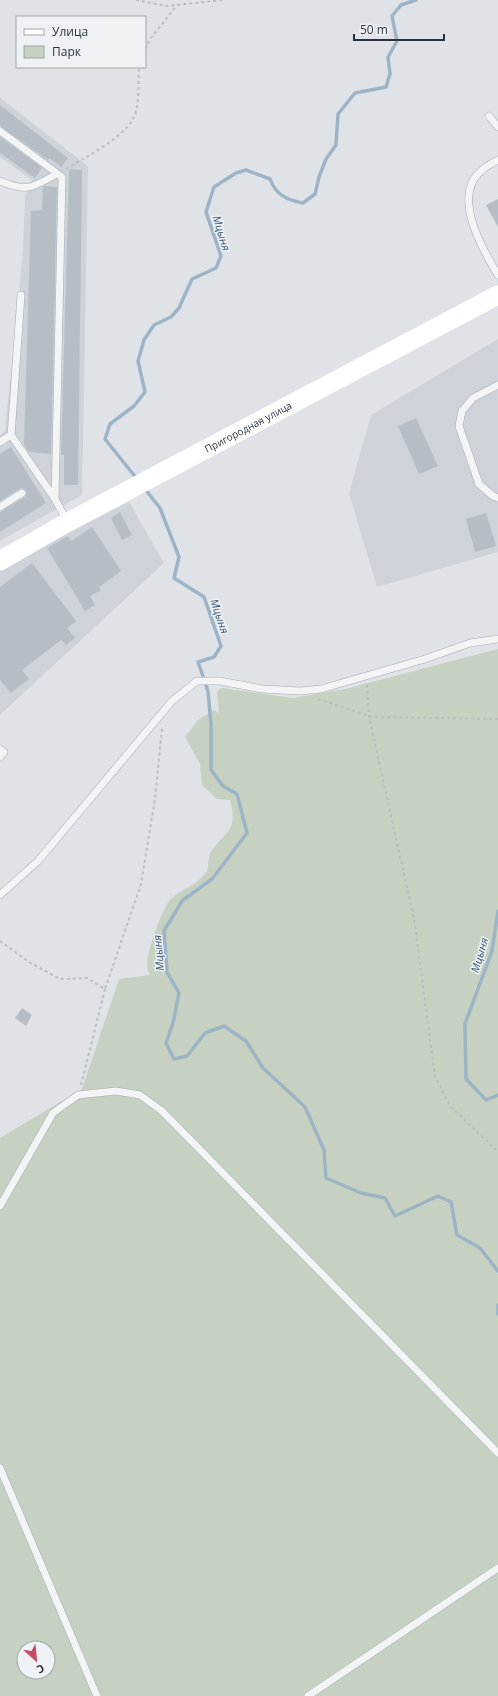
<svg xmlns="http://www.w3.org/2000/svg" width="498" height="1696" viewBox="0 0 498 1696" font-family="'Open Sans',sans-serif">
	<rect width="100%" height="100%" fill="#dfe3e7"/>
	<!-- built -->
	<path fill="#cdd3d9" d="M0 98 88 166 82 495 0 541V435L5 431 16 326 23 250 25 197 32 180 0 157Z
		M498 339V552L377 587 349 493 371 415Z
		M129 502 164 563 0 715V568Z"/>
	<!-- green -->
	<path fill="#c6d1c1" fill-rule="evenodd" d="M498 649V1696H0V1138L82 1089 119 979 149 975C148 971 147 967 147 963 148 950 162 908 171 899 181 889 196 886 205 874 210 869 207 860 210 854 224 830 239 834 230 800L217 799 202 785 200 764 185 737 198 720 214 710 219 713 217 692 221 688 293 698 345 689ZM24 1648H48V1672H24Z"/>
	<g fill="none" stroke-linecap="round" stroke-linejoin="round">
		<!-- stream -->
		<path stroke="#9cb4c5" stroke-width="3.5" d="M137 479 105 439 110 424 134 406 145 392 138 361 144 340 154 325 171 317 179 308 192 279 216 268 221 256 206 212 214 187 236 173 246 170 270 179C276 195 287 200 303 203L315 194 319 177 326 159 336 145 338 114 355 93 386 87 390 74 388 57 397 41 392 16 401 5 416 0
			M145 489 160 508 179 557 174 578 204 597 221 646 214 657 198 662 208 691 211 724V770L223 786 237 794 247 833 212 879 182 901 164 931 167 972 179 993 173 1023 166 1043 174 1059 187 1056 205 1033 224 1026 246 1041 263 1068 305 1107 324 1150 326 1178 361 1193 385 1198 395 1216 438 1196 451 1202 457 1235 480 1248 498 1271
			M498 911 492 951 465 1024 466 1079 486 1100 498 1095
			M498 1305V1314"/>
	</g>
	<!-- building -->
	<path fill="#b7bdc4" d="M0 105 68 158 61 167 49 158 48 160 0 126Z
		M0 137 42 168 35 178 0 153Z
		M69 169 82 170 78 485H64V455H61Z
		M45 186 57 187 51 454 29 452 24 445 31 211 42 210 43 187Z
		M498 199V227L486 205Z
		M416 418 438 466 419 474 398 426Z
		M11 447 46 503 0 532V512L25 497 27 493 25 489 21 488 0 501V454Z
		M120 512 132 535 122 540 111 518Z
		M486 513 496 546 475 552 466 519Z
		M92 527 121 571 99 587 101 590 90 596 95 605 85 611 47 548 68 536 71 541Z
		M32 563 76 621 67 628 75 638 66 645 61 640 22 670 29 679 11 693 0 680V587Z
		M22 1008 32 1015 26 1026 15 1018Z"/>
	<g fill="none" stroke-linecap="round" stroke-linejoin="round">
		<defs>
			<path id="lane" d="M489 116 498 127
				M0 131 62 177 55 499 67 521
				M498 160C493 163 486 166 482 170 451 195 482 249 498 275
				M0 181C28 193 32 187 57 174
				M498 385 473 398 462 411 459 426 479 484 493 496 498 498
				M11 435 55 499
				M0 442 11 435 21 295
				M0 507 22 493
				M0 749 4 752 0 757
				M0 895 38 861 172 701 197 681H220L262 689 300 691 321 689 425 659 470 643 498 639
				M0 1206 53 1113 78 1095 116 1091 140 1095 162 1111 498 1453
				M0 1468 97 1696
				M308 1696 498 1568"/>
		</defs>
		<!-- lane casing -->
		<use href="#lane" stroke="#a5abb1" stroke-width="8"/>
		<!-- path -->
		<path stroke="#babec2" stroke-width="2" stroke-dasharray="3 3" stroke-linecap="butt" d="M136 0 167 6 223 0
			M145 49 151 38 177 5
			M66 169C83 159 124 137 133 119 140 106 138 82 139 67
			M367 685 369 717 414 919 435 1076 450 1106 498 1152
			M318 699 373 717 498 719
			M0 941 29 962 60 979 87 978 105 989 141 884 155 799 162 729
			M81 1085 105 989"/>
		<!-- lane -->
		<use href="#lane" stroke="#f2f4f6" stroke-width="7"/>
		<!-- secondary -->
		<path stroke="#fff" stroke-width="19" id="s1" d="M0 561 68 522 498 295"/>
	</g>
	<g text-anchor="middle" dominant-baseline="central" stroke-width="3" stroke-linejoin="round" paint-order="stroke">
		<!-- street labels -->
		<g font-size="10" fill="#29333e" stroke="#eef2f5">
			<text stroke="none"><textPath href="#s1" startOffset="282">Пригородная улица</textPath></text>
		</g>
		<!-- water labels -->
		<g font-size="11" font-style="italic" fill="#36556f" stroke="#eef2f5">
			<text transform="translate(222 233) rotate(73)">Мцыня</text>
			<text transform="translate(220 616) rotate(71)">Мцыня</text>
			<text transform="translate(158 953) rotate(-95)">Мцыня</text>
			<text transform="translate(479 955) rotate(-74)">Мцыня</text>
		</g>
	</g>
	<!-- legend -->
	<rect x="16" y="16" width="130" height="52" fill="#eef2f5" stroke="#9fa6ac"/>
	<rect x="24" y="29" width="20" height="6" fill="#ffffff" stroke="#9fa6ac"/>
	<text x="52" y="36" font-size="12" fill="#29333e">Улица</text>
	<rect x="24" y="46" width="20" height="12" fill="#c6d1c1" stroke="#9fa6ac"/>
	<text x="52" y="56" font-size="12" fill="#29333e">Парк</text>
	<!-- north arrow -->
	<g transform="translate(36 1660) rotate(153)"><circle r="19" fill="#eef2f5" stroke="#9fa6ac"/>
	<path d="M0-3L7 15L0 10L-7 15Z" fill="#c54c6a"/>
	<text y="-6" font-size="11" font-weight="bold" text-anchor="middle" fill="#29333e">С</text>
	</g>
	<!-- scale -->
	<path d="M354 34v6h90v-6" fill="none" stroke="#29333e" stroke-width="2"/>
	<text x="360" y="34" font-size="12" fill="#29333e" stroke="#eef2f5" stroke-width="3" paint-order="stroke">50 m</text>
</svg>
